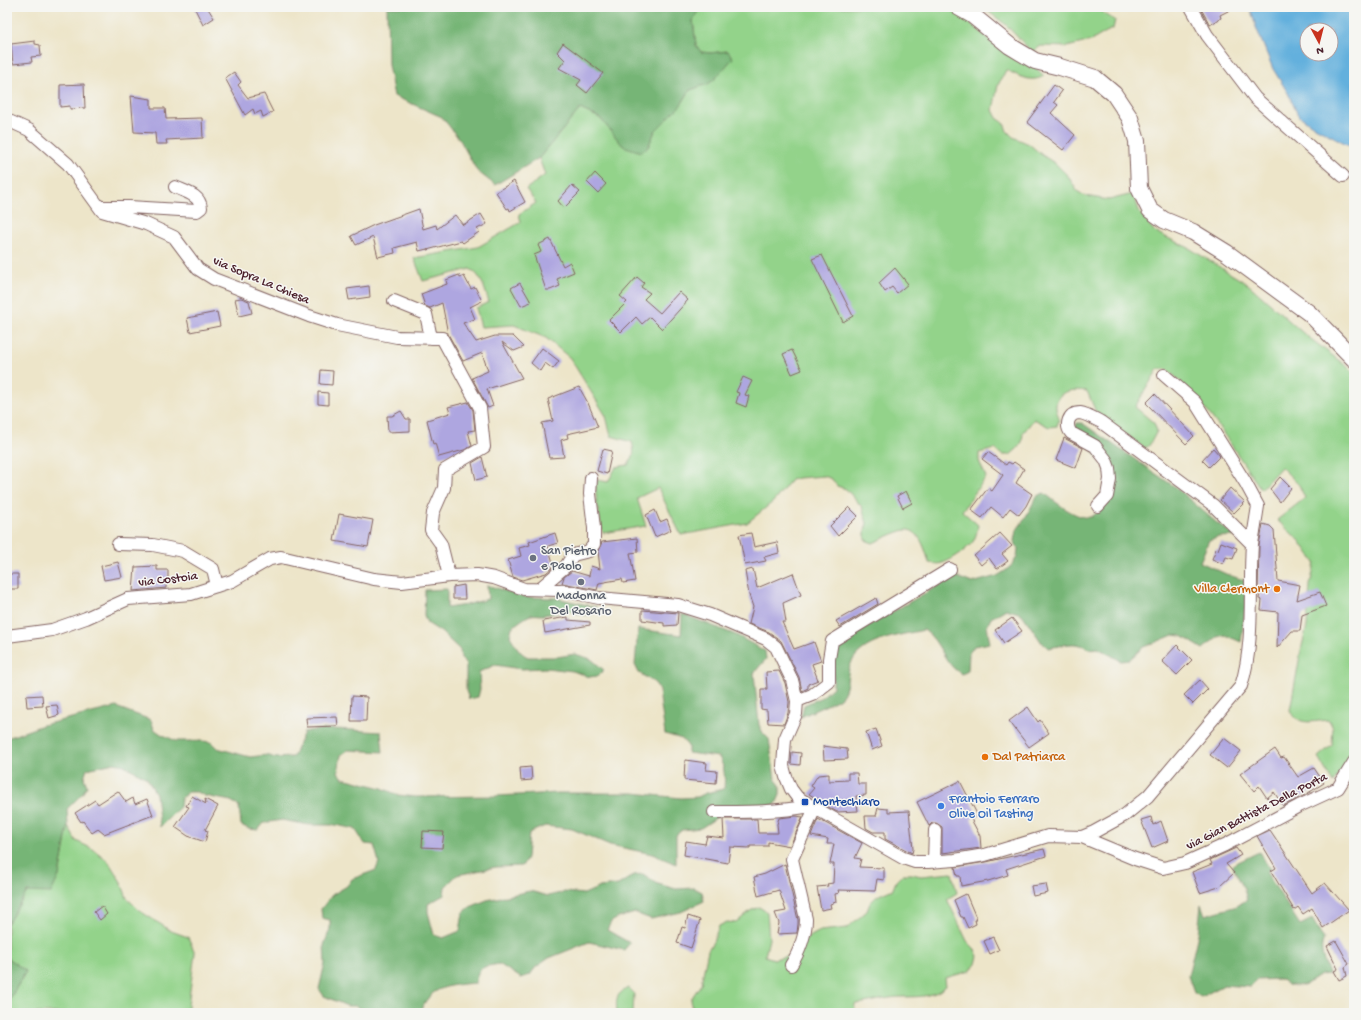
<svg xmlns="http://www.w3.org/2000/svg" width="1361" height="1020" viewBox="0 0 1361 1020" font-family="'Gochi Hand',sans-serif">
	<rect width="100%" height="100%" fill="#f6f6f2"/>
	<filter id="ink" filterUnits="userSpaceOnUse"><feTurbulence type="fractalNoise" baseFrequency=".025" numOctaves="2"/><feDisplacementMap in="SourceGraphic" scale="8" xChannelSelector="R" yChannelSelector="G"/><feConvolveMatrix kernelMatrix="1 2 1 2 8 2 1 2 1" color-interpolation-filters="sRGB"/></filter>
	<filter id="wash" filterUnits="userSpaceOnUse"><feTurbulence type="fractalNoise" baseFrequency=".012" numOctaves="4" result="noise"/><feDisplacementMap in="SourceGraphic" scale="16" xChannelSelector="R" yChannelSelector="G"/><feGaussianBlur stdDeviation="0.9" result="paint"/><feColorMatrix in="noise" values="0 0 0 0 0 0 0 0 0 0 0 0 0 0 0 0 0 1.4 0 .05"/><feComposite in="paint" operator="in"/></filter>
	<g filter="url(#wash)">
		<rect width="100%" height="100%" fill="#ede5c9"/>
		<!-- green -->
		<path fill="#93d38a" stroke="#6e795a" d="M701 7H952L998 47 1036 68 1044 76C1030 84 1018 75 1006 70L998 85 993 110 997 118 1004 123 1007 131 1013 137 1029 144 1042 155 1056 164 1068 176 1077 191 1085 196 1109 200 1133 194 1140 213 1155 232 1189 248 1249 285 1303 333 1354 372V751L1333 783 1318 757 1332 745 1333 728 1329 720C1313 721 1298 727 1290 710L1301 650 1307 626 1310 585 1315 563 1300 541 1277 520 1305 498 1299 485 1281 467 1261 489C1232 448 1206 400 1166 369H1158L1135 407 1154 423 1157 431 1149 446 1144 448 1096 412 1087 391C1073 389 1055 390 1056 408 1057 417 1061 414 1057 426L1049 427 1034 419 1023 433 1022 442 1017 449 1010 455H1002L995 449 979 453V461L986 477 962 511 978 525C977 531 976 538 972 543 965 551 948 563 938 564 935 564 931 563 929 563 926 552 920 528 905 530 896 532 882 539 873 543L865 540V531L867 523 862 507 846 489 837 486 832 479 824 476 798 478 791 480 774 501 747 523 681 535 658 488 637 498 646 526 603 533C600 518 593 495 597 480L608 482 616 467 628 465C634 457 635 452 632 442L611 436 606 416 570 358 546 338 514 325 481 327 476 308 489 302C485 291 482 275 470 269L423 281 414 258 478 247 521 222 519 214 536 203 526 189 545 175 539 158 580 109 600 118 624 146 648 147 655 131 681 105 690 90 708 84 728 51 710 53 701 52 696 45 693 20Z
			M982 7H1097L1107 16 1115 20 1113 29 1106 32 1091 41 1067 47 1041 46 1032 52 1005 24Z
			M68 826 76 841 93 849 108 861 121 882 127 898 140 911 171 931 188 937 195 953 187 1013H7V1004L26 971 7 958V924L27 892 59 876Z
			M952 873 957 893 947 899 967 941 974 948 978 956 976 964 970 971 945 978 946 986C930 1001 909 995 889 998 878 1000 867 1003 855 1004L854 1013H695L692 1008 691 999 701 984 708 950 713 942 719 926 727 922 736 923 750 911 759 907 767 912 769 939 765 956 774 959 791 955 804 940 820 931 847 928 867 911 870 903 877 896 893 889 896 881 903 874H912L921 876Z
			M628 988 634 994 633 1013H617C616 999 615 995 628 988Z"/>
		<!-- forest -->
		<path fill="#76b576" stroke="#606a50" d="M387 7H701L693 20 696 45 701 52 710 53 728 51 733 58 715 79 708 84 690 90 681 105 655 131 648 147 641 152 623 146 600 118 580 109 539 158 495 185 477 171 460 140 442 117 394 96 388 65Z
			M1077 423H1082L1175 487 1217 523 1235 536 1218 537 1209 540 1200 562 1226 574 1246 581V602L1241 642 1225 635 1217 637 1203 649 1182 636 1173 635 1142 648 1129 660 1121 661 1098 648 1089 649C1076 640 1064 645 1049 648L1042 643 1022 614 1006 609 991 618 987 626 990 643 974 646 969 653 968 671 962 674C944 666 941 641 924 630 901 635 859 640 850 666 846 676 849 690 840 698 833 703 810 712 801 717L804 705 822 697 833 687 834 653 840 642 955 576 972 583 997 576 1005 571 1012 565 1017 557 1018 548 1014 541 1016 531 1024 520 1037 496 1044 493C1055 501 1076 520 1091 517 1093 516 1097 513 1099 511 1111 502 1113 494 1115 479L1075 428Z
			M487 585 525 597 556 598 596 607V612C586 619 578 612 568 611 560 611 552 614 543 615 539 615 535 614 531 615 526 616 517 624 512 627L510 636C515 644 519 653 528 657H557L575 654 591 659 604 670 598 676 589 677 573 671 546 668 521 669 495 665 479 672 480 689 478 697 469 699 466 691V665L461 658 460 650 441 632 427 623 424 615 425 590 447 589V608L466 605 488 599Z
			M682 614 736 635 765 651 766 659 754 673 759 725 763 733 769 739 775 779 780 785V795L776 804 768 810H728L701 828 682 830 676 835V864L652 854 610 845 572 829 545 826 529 833 527 858 522 866 496 867 457 875 445 887 444 895 428 904V912L434 935 443 938 460 931 463 913 470 907 487 900 530 891 548 896 565 892 584 894 600 887 618 885 634 875 643 874 658 884 676 889 694 888 702 892 704 901 681 912 651 919 635 913 618 918 611 922 607 930 630 943 624 950 589 942 549 958 535 968 530 975 521 978 499 964C485 967 477 965 476 983 462 984 438 985 429 997 425 1001 422 1008 419 1013H365L364 1011 356 1006H347L324 996 319 989 325 963 324 945 330 929V920L322 918 321 909 332 895 347 886 352 879 376 870 379 862 374 845 365 844 355 829 336 825H309L282 820 264 823 258 830 249 829 241 825 239 806 231 801 205 796 197 792H188L181 798 180 807 160 827 156 794 147 778 124 765 114 763 87 769 84 778 87 786 82 794 67 809 68 826 59 876 51 893 27 892 7 924V738L43 725 116 707 151 720 154 729 161 734 176 741H202L211 742 217 748 250 757 267 755 275 758 293 757 304 732C327 726 357 731 381 732L383 752 348 750 341 755 338 772 343 778 382 788 398 795 416 797 496 796 559 793H634L681 798 698 797 706 793 724 789C725 777 725 768 719 757L688 753V746L682 739 665 734 659 691 655 683 639 673 635 665 638 629 681 635Z
			M1259 852 1270 869 1266 872 1300 925 1312 919 1324 939C1318 950 1325 962 1329 974L1320 975 1305 985 1296 986 1288 985 1281 979 1256 980 1250 987 1224 985 1201 997 1194 993 1188 976 1198 934 1201 904 1205 915 1234 907 1247 900 1244 889 1232 865Z
			M7 958 26 971 7 1004Z"/>
		<!-- water -->
		<path fill="#64b0dd" stroke="#576884" fill-rule="evenodd" d="M1250 7H1354V148L1315 127 1298 115 1288 93 1273 69 1256 27ZM1307 30H1331V54H1307Z"/>
		<g id="blocks">
			<!-- building -->
			<path fill="#aea6e0" d="M194 7H207L214 18 203 25Z
				M1200 7H1236L1220 15 1221 18 1210 25Z
				M35 41V44L40 45 41 56 31 57 32 62 13 64 11 44Z
				M563 43 603 73 587 93 577 85 581 80 559 68 565 60 557 52Z
				M234 72 241 82 238 85 248 98 264 94 273 112 263 117 261 111 255 114 253 109 245 115 225 78Z
				M84 84 85 108 70 109V106L60 107V85Z
				M1054 85 1062 91 1054 102 1058 105 1051 113 1075 135 1063 150 1027 122Z
				M131 96 151 99V108H165L166 119 202 118 203 138 166 140 167 144H156L155 133 134 132Z
				M595 173 606 184 598 193 587 182Z
				M514 181 525 202 510 211 509 208 507 209 496 192Z
				M572 185 580 192 564 208 558 201Z
				M419 209 423 229 436 225 437 229 455 215 463 225 481 214 487 224 477 229 479 232 463 243 461 241 427 250V249L419 251 417 242 394 248 395 253 378 257 373 237 356 245 351 236 374 225Z
				M550 239 563 266 570 262 574 272 557 279 560 286 550 290H546L534 255 541 252 538 245Z
				M822 255 853 316 843 322 812 259Z
				M895 268 908 284 897 293 892 287 885 292 879 283Z
				M459 275 460 278 464 276 471 289 475 287 482 301 470 307 475 319 463 323 476 342 495 336H513L524 347 514 351 502 342 522 378 487 389 493 406 488 408 472 378 488 371 482 353 463 361 448 334 442 303 430 308 425 306 421 294 447 284 446 280Z
				M637 277 644 283 641 287 650 293 644 299 660 313 679 292 688 300 662 329 650 317 642 324 636 317 621 332 609 320 627 302 620 296Z
				M520 283 531 302 521 306 511 288Z
				M369 286 370 297 349 300 347 289Z
				M241 298 249 301 252 313 239 316 235 299Z
				M217 312 220 326 190 332 187 318Z
				M542 348 559 361 553 369 545 363 540 371 531 363Z
				M792 350 802 370 792 374 783 354Z
				M321 370 333 371 332 385 320 384Z
				M743 377 752 381 745 395 749 396 746 407 736 403 739 393 736 392Z
				M579 387 588 403 598 427 567 434 568 438 561 440 564 457 549 458 542 423 553 421 548 399Z
				M318 392 328 393V405L318 404Z
				M1155 394 1194 436 1186 444 1146 403Z
				M468 402 473 410 475 430 468 431 472 446 464 450 439 457 435 443 433 444 427 420 450 413 448 407Z
				M401 411 406 419H410V431L388 432 387 416H392Z
				M1064 438 1083 448 1076 468 1056 460Z
				M1213 448 1220 456 1209 467 1202 460Z
				M603 449 612 451 607 474 597 471Z
				M988 452 1006 465 1008 462 1012 464 1014 462 1024 469 1016 483 1032 494 1026 506 1019 515 1010 508 1003 517 991 507 982 518 971 510 988 488 992 491 1003 475 982 459Z
				M482 457 487 477 476 480 472 463Z
				M1280 477 1291 488 1280 502 1270 489Z
				M1230 488 1245 502 1234 513 1220 500Z
				M906 491 912 503 903 508 897 496Z
				M849 507 858 516 838 536 830 526Z
				M655 510 660 522 667 519 671 530 655 537 646 515Z
				M339 514 373 520 368 547 334 541Z
				M1263 524 1270 526 1274 530 1278 581 1300 585 1297 600 1320 592 1326 606 1302 615 1300 631H1292L1277 648 1278 612 1261 610 1262 600 1259 599 1260 593H1258L1259 545Z
				M555 533 558 543 548 546 554 566 546 573 522 580 513 577 508 560 521 556 519 548 530 545 529 542Z
				M751 533 754 547 777 542 779 553 764 557 766 561 745 565 739 535Z
				M1000 533 1012 546 1002 554 1008 561 997 569 989 558 981 565 974 556Z
				M637 538 638 552 630 553 635 581 623 583 622 579 599 583 597 590 562 583 564 577 572 571 589 576 591 566 600 569 598 551 602 542Z
				M1221 542 1237 548 1233 559 1226 557 1223 564 1212 559 1216 549 1218 550Z
				M118 562 122 577 104 580 101 566Z
				M157 566V570H168V582H166V588L133 591 135 567Z
				M753 569 757 588 793 573 801 595 783 603 786 622H782L794 649 814 642 821 661 812 664 818 680 808 684V688L802 691 799 677 781 641 769 632 749 624 753 607 749 595 745 571Z
				M7 574H18V589H7Z
				M464 585 465 599H453V587Z
				M876 598 878 604 840 627 836 621Z
				M642 610 678 613 677 625 664 626V623L642 620Z
				M568 617V620L590 622V625L545 633 543 621Z
				M1012 618 1022 631 1004 643 995 630Z
				M1177 645 1192 660 1177 675 1162 661Z
				M779 671 785 683 789 702 788 713 784 724 768 723 767 710 761 709V689H767L766 672Z
				M1200 680 1208 689 1193 704 1184 695Z
				M42 695 43 706 27 707 26 696Z
				M352 696 367 697 366 721H351Z
				M57 705 59 715 49 718 46 706Z
				M1028 707 1038 722 1040 720 1049 733 1029 747 1009 721Z
				M337 717 338 726 307 727 306 718Z
				M876 729 882 746 872 750 866 732Z
				M1224 738 1241 751 1227 768 1210 755Z
				M823 746 847 749 848 759 824 760Z
				M1275 749 1281 758 1284 757 1298 777 1314 768 1324 783 1305 795 1283 806 1274 792 1267 798 1259 786 1254 791 1240 774Z
				M792 752 801 753 800 765 791 764Z
				M685 760 707 763 706 770 717 771 716 783 684 780Z
				M531 767 532 780 521 781 520 768Z
				M848 773H857L858 784H866V795L856 796 858 811 837 812 818 801 819 800 809 794 814 788 811 786 818 775 829 774V781L848 780Z
				M960 781 978 816 971 819 980 836 981 848 942 853V827L936 823H932L929 826 917 802Z
				M118 791 126 802 133 798 135 804 147 799 153 815 104 834 98 829 92 833 83 821 81 822 75 813 95 800 98 804Z
				M192 796 206 804 205 799 218 806 205 830 208 831 205 842 188 836 175 827 189 807 186 806Z
				M878 808 888 809V812L909 811 913 849 912 853 885 839V832H873L866 828 865 816H876Z
				M796 816 803 817 790 846 768 842V846H750V848L730 847 728 863 684 855 686 841 705 844 707 836 724 838 723 819H757L758 833H778L777 824 779 818Z
				M1151 817 1153 825 1161 821 1168 841 1152 848 1141 820Z
				M818 819 862 843 855 858 861 859 859 867 884 868V880L877 879 875 891 838 890 839 893 835 894 836 902 830 904 831 908 821 910 817 887 828 886 827 884 833 883 834 864H830L834 844H827L828 839 811 836Z
				M1270 830 1312 893 1325 883 1349 910 1323 928 1312 908 1303 914 1298 907 1294 910 1271 871 1276 868 1257 836Z
				M423 831 444 832 442 848 422 847Z
				M1236 848 1241 855 1226 864 1234 873 1219 887 1200 893 1192 872 1212 864 1210 860Z
				M1044 849 1046 856 1006 869 1008 875 988 881 961 886 960 876H957L955 867 986 862Z
				M785 864 798 920V924L797 933 777 934 779 923 775 913 786 911 779 890 758 896 754 877 765 874Z
				M1046 884 1048 893 1033 896 1031 886Z
				M966 894 977 920H975L976 924 968 928 963 917H961L954 900Z
				M102 906 107 914 100 920 94 912Z
				M688 916 700 920 691 948 677 943 682 927 685 928Z
				M993 937 999 950 990 954 984 941Z
				M1336 941 1349 964 1345 967 1347 976 1339 980 1334 971 1338 969 1327 946Z"/>
		</g>
	</g>
	<g filter="url(#ink)">
		<use href="#blocks" fill-opacity="0" stroke="#836462" stroke-width="1"/>
		<g fill="none" stroke-linecap="round" stroke-linejoin="round">
			<defs>
				<path id="minor" d="M1191 7 1207 35 1255 98 1343 176
					M7 120 29 130 68 164 102 211 146 224 174 237 198 269 214 279 309 316 337 325 397 337 442 338 480 408 484 447 445 470 444 488 433 513 431 530 441 544 449 576
					M103 207H129L197 211 201 208C200 195 186 192 175 187
					M394 301 426 314 431 338
					M1164 375 1195 402 1245 482 1258 506 1252 544
					M118 544 153 545 183 551 213 569 217 586
					M539 589 566 566 573 555 589 551 594 544V528L590 494 591 478
					M7 636 52 630 86 618 128 599 191 594 232 581 270 559 281 557 374 579 402 582 449 576 477 575 494 578 524 589 560 590 599 598 678 605 710 615 766 639 776 647 792 680 797 701 796 714 785 739 783 766 786 777 791 789 797 797 815 808 903 858 915 862H928L955 860 985 855 1048 836 1082 837 1135 859 1163 868 1185 863 1225 845 1299 806 1338 788 1354 762
					M797 701 812 695 829 682V659L832 641 950 569
					M714 812C747 812 778 812 811 806
					M1082 837 1094 832 1125 815 1148 796 1241 686C1255 643 1249 589 1252 544L1213 505 1101 422C1095 419 1087 414 1080 413 1068 413 1065 425 1071 433L1095 446 1106 460 1109 468 1110 479 1107 496 1098 506
					M934 862 935 830
					M791 965C799 953 806 934 806 919L792 859 815 808"/>
				<path id="major" d="M958 7 972 15 1010 46 1035 61 1060 67 1095 78 1114 94 1130 118 1137 141 1139 188 1150 210 1164 220 1193 232 1227 253 1309 313 1354 359"/>
			</defs>
			<!-- minor casing -->
			<use href="#minor" stroke="#836462" stroke-width="14"/>
			<!-- major casing -->
			<use href="#major" stroke="#836462" stroke-width="18"/>
			<!-- minor -->
			<use href="#minor" stroke="#fff" stroke-width="12"/>
			<!-- major -->
			<use href="#major" stroke="#fff" stroke-width="16"/>
		</g>
	</g>
	<!-- markers -->
	<g fill="#6b7280" stroke="#f6f6f2" stroke-width="1.5">
		<circle cx="533" cy="558" r="4"/>
		<circle cx="581" cy="582" r="4"/>
	</g>
	<g fill="#e8710a" stroke="#f6f6f2" stroke-width="1.5">
		<circle cx="1277" cy="589" r="4"/>
		<circle cx="985" cy="757" r="4"/>
	</g>
	<rect fill="#1a4fb4" stroke="#f6f6f2" stroke-width="1.5" x="801" y="798" width="8" height="8" rx="2"/>
	<circle fill="#3f7fe0" stroke="#f6f6f2" stroke-width="1.5" cx="941" cy="806" r="4"/>
	<g text-anchor="middle" dominant-baseline="central" stroke-width="3" stroke-linejoin="round" paint-order="stroke">
		<!-- street labels -->
		<g font-size="13" fill="#4a1f2b" stroke="#f6f6f2">
			<text transform="translate(261 281) rotate(23)">via Sopra La Chiesa</text>
			<text transform="translate(168 580) rotate(-7)">via Costoia</text>
			<text transform="translate(1257 812) rotate(-27)">via Gian Battista Della Porta</text>
		</g>
		<!-- worship labels -->
		<g font-size="13" fill="#5b616d" stroke="#f6f6f2" text-anchor="start">
			<text x="541" y="551">San Pietro<tspan x="541" dy="15">e Paolo</tspan></text>
			<text x="581" y="596" text-anchor="middle">Madonna<tspan x="581" dy="15">Del Rosario</tspan></text>
		</g>
		<!-- food labels -->
		<g font-size="13" fill="#c56008" stroke="#f6f6f2" text-anchor="end">
			<text x="1269" y="589">Villa Clermont</text>
			<text x="993" y="757" text-anchor="start">Dal Patriarca</text>
		</g>
		<!-- shop labels -->
		<g font-size="13" fill="#366cbe" stroke="#f6f6f2" text-anchor="start">
			<text x="949" y="799">Frantoio Ferraro<tspan x="949" dy="15">Olive Oil Tasting</tspan></text>
		</g>
		<!-- transit labels -->
		<g font-size="13" fill="#164399" stroke="#f6f6f2" text-anchor="start">
			<text x="813" y="802">Montechiaro</text>
		</g>
	</g>
	<!-- margin -->
	<rect width="1361" height="1020" fill="none" stroke="#f6f6f2" stroke-width="24"/>
	<!-- north arrow -->
	<g transform="translate(1319 42) rotate(173)"><circle r="19" fill="#f6f6f2" stroke="#b1a0a2"/>
	<path d="M0-3L7 15L0 10L-7 15Z" fill="#c8321e"/>
	<text y="-6" font-size="11" font-weight="bold" text-anchor="middle" fill="#4a1f2b">N</text>
	</g>
</svg>
